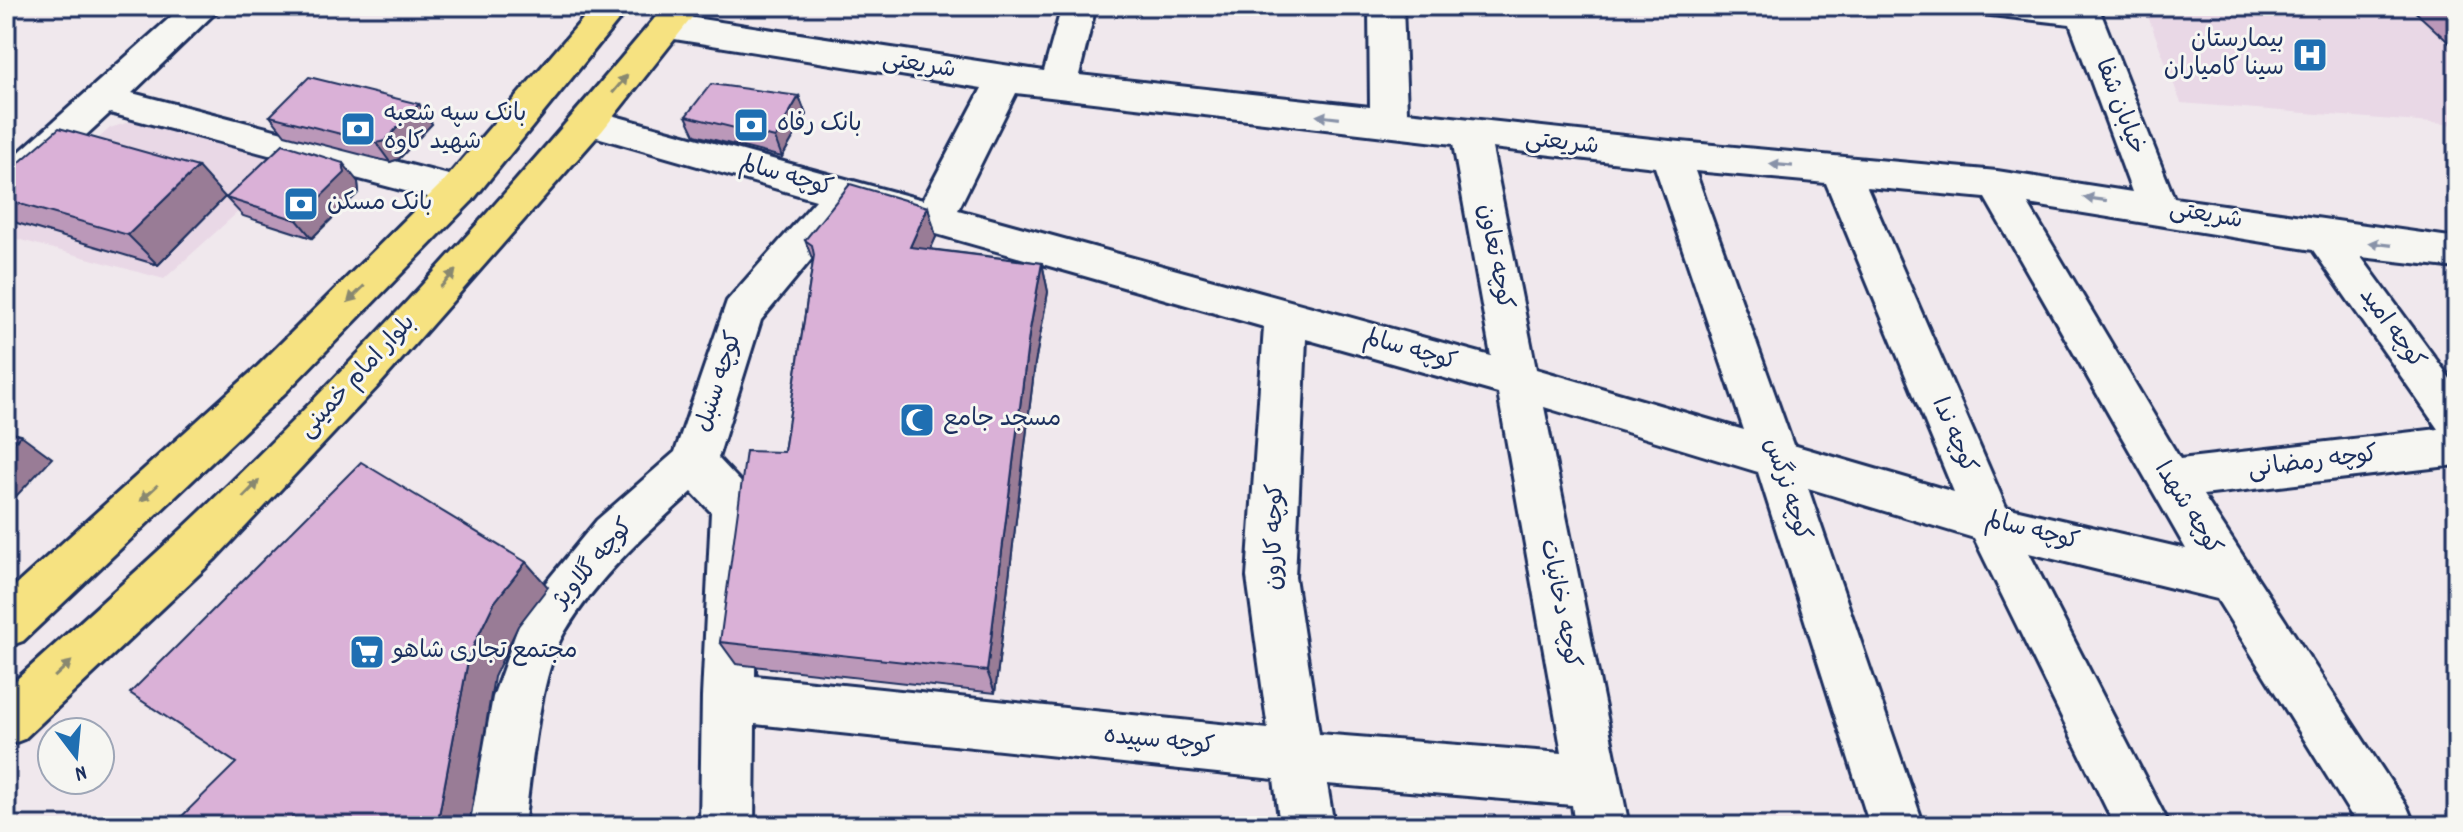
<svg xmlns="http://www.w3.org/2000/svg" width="2463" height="832" viewBox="0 0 2463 832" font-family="Dekko,'Playpen Sans Arabic',sans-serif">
	<rect width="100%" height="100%" fill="#f0e8ed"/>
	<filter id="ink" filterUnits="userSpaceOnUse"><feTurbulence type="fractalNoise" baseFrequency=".0125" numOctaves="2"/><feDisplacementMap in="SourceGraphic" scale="16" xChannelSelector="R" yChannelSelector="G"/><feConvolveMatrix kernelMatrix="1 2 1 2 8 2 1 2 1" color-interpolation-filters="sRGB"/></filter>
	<g filter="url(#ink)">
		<!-- built -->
		<path fill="#e9d8e6" d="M2144 6H2457V125L2181 103Z
			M132 121 291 164 164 279 6 236V221L110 128Z"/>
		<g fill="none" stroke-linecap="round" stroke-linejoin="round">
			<defs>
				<path id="minor" d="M183 6H222L132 93 472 181 478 191 472 201 458 205 110 113 20 196 6 200V164Z
					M1062 6H1096L1079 75 1370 107 1369 6H1403L1407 112 1670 141 1997 171 2132 192 2070 24 1982 14 1977 6H2098L2174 198 2457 238V268L2361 257 2457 388V465L2203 495 2407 807 2415 826H2358L2217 599 2029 553 2170 826H2115L1974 538 1808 488 1924 826H1870L1758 472 1544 407 1629 826H1575L1572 805 1327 784 1334 826H1280L1274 779 755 724 754 826H700L702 697 711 512 692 492C645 534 597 578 564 633 539 675 531 775 524 826H470L493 697 525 608 597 520 675 452 727 301 816 200 576 131 570 122 576 113 589 109 923 200 982 88 668 38 655 34 650 26 655 18 668 14 1044 71ZM1016 93 1453 144 1491 356 958 210ZM1492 148 1655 167 1744 430 1536 369ZM1695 171 1826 183 1954 492 1793 445ZM1867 187 1985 198 2186 549 2006 507ZM2028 204 2313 250 2438 429 2180 459ZM852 210 1264 327 1247 577 1268 729 755 676 757 506 750 492 718 458 761 320ZM1306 339 1498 393 1562 753 1319 734 1295 577Z"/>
				<path id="major" d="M594 6H630L472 201 288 390 23 641 6 647V594L258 366 444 181Z
					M665 6H701L602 131 379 385 216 558 24 739 6 746V689C64 636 123 584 181 530 353 369 514 187 665 6Z"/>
			</defs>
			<!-- minor casing -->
			<use href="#minor" stroke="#1b2f5e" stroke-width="6"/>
			<!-- major casing -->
			<use href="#major" stroke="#1b2f5e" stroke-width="6"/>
			<!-- minor -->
			<use href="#minor" fill="#f6f6f2" fill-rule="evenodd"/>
			<!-- major -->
			<use href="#major" fill="#f6e281" fill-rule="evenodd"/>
		</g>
		<!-- wall -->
		<path fill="#bb98b9" stroke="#1b2f5e" stroke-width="2" d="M2409 6H2457V50Z
			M799 96 806 115 782 157 695 135 686 116Z
			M419 104 432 124 399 159 390 162 285 135 270 116Z
			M6 174 225 197 158 265 17 223 6 213Z
			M358 182 359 192 312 238 243 216 226 198Z
			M928 207 936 237 930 249 1042 263 1048 292 1035 363 995 693 736 664 720 642 784 452 813 261 805 240Z"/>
		<!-- shaded-wall -->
		<path fill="#997c96" stroke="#1b2f5e" stroke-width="2" d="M799 96 806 115 782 157 775 138Z
			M419 104 432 124 399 159 390 162 376 143Z
			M343 163 358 182 359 192 312 238 297 220Z
			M198 167 225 197 158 265 128 235Z
			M928 207 936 237 919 276 910 247Z
			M1042 263 1048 292 1035 363 995 693 987 671 1029 335Z
			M21 435 52 458 6 507V451Z
			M526 562 548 587 518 626 494 677 469 826H437L469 655 494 603Z"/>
		<!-- building -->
		<path fill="#dab1d7" stroke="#1b2f5e" stroke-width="2" d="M309 77 419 104 385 141 376 143 270 116Z
			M711 84 799 96 775 138 686 116Z
			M59 128 198 167 128 235 6 200V174Z
			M283 144 343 163 345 173 297 220 226 198Z
			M850 184 928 207 910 247 1042 263 1029 335 987 671 720 642 746 451 784 452 814 255 812 245 805 240Z
			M6 431 21 435 6 451Z
			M361 462 526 562 494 603 469 655 437 826H172L236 763 130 693Z"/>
		<!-- one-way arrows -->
		<defs><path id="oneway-solid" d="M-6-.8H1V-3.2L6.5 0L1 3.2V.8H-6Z" transform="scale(2)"/></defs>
		<g fill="#888870">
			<use href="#oneway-solid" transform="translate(620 84) rotate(-50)"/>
			<use href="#oneway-solid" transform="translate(448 279) rotate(-48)"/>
			<use href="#oneway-solid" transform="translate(356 294) rotate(135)"/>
			<use href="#oneway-solid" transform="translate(251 489) rotate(-46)"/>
			<use href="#oneway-solid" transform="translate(149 493) rotate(137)"/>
			<use href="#oneway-solid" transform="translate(63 669) rotate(-43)"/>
		</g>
		<g fill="#8892a8">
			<use href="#oneway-solid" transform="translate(1328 117) rotate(-173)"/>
			<use href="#oneway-solid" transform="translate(1781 165) rotate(-175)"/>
			<use href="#oneway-solid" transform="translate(2095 199) rotate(-172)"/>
			<use href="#oneway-solid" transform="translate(2380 244) rotate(-173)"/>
		</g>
	</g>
	<!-- icons -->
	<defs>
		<symbol id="hospital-square" viewBox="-11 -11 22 22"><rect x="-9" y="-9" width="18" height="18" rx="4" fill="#1f6fb2" stroke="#f6f6f2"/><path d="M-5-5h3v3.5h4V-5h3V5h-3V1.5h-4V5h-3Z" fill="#fff"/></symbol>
		<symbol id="bank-square" viewBox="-11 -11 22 22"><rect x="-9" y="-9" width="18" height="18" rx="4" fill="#1f6fb2" stroke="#f6f6f2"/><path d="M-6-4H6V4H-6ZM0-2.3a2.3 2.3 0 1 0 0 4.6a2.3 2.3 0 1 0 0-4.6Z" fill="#fff"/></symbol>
		<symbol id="mosque-square" viewBox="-11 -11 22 22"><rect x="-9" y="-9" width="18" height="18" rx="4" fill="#1f6fb2" stroke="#f6f6f2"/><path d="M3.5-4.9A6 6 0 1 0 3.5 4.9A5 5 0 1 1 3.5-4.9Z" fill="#fff"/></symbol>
		<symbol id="supermarket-square" viewBox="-11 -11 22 22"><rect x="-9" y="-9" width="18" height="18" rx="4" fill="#1f6fb2" stroke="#f6f6f2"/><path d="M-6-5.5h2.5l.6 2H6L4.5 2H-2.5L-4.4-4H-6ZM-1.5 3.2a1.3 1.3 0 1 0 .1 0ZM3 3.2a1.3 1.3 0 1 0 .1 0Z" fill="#fff"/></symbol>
	</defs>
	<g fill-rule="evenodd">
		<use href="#hospital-square" x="2290" y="35" width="40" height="40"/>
		<use href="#bank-square" x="731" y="105" width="40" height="40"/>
		<use href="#bank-square" x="338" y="109" width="40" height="40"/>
		<use href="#bank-square" x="281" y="184" width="40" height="40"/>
		<use href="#mosque-square" x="897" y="400" width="40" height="40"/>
		<use href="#supermarket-square" x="347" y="632" width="40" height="40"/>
	</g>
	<g text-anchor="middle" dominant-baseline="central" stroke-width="6" stroke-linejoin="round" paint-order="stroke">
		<!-- poi labels -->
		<g font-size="24" fill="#1b2f5e" stroke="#f6f6f2" text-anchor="start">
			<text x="2284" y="41" text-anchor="end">بیمارستان<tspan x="2284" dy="28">سینا کامیاران</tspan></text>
			<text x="384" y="115">بانک سپه شعبه<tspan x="384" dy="28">شهید کاوه</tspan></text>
			<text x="777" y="125">بانک رفاه</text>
			<text x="327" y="204">بانک مسکن</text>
			<text x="943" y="420">مسجد جامع</text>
			<text x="393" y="652">مجتمع تجاری شاهو</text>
		</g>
		<!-- street labels -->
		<g font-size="24" fill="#1b2f5e" stroke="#f6f6f2">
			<text transform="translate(919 66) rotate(9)">شریعتی</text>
			<text transform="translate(2119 107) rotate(69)">خیابان شفا</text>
			<text transform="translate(1562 144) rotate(6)">شریعتی</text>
			<text transform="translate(786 177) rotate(16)">کوچه سالم</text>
			<text transform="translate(2206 216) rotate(10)">شریعتی</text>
			<text transform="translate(1494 257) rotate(79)">کوچه تعاون</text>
			<text transform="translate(2391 329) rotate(54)">کوچه امید</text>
			<text transform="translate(1410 351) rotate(16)">کوچه سالم</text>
			<text transform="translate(358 377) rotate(-47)">بلوار امام خمینی</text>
			<text transform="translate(720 382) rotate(-72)">کوچه سنبل</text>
			<text transform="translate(1953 436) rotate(67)">کوچه ندا</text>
			<text transform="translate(2313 463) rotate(-7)">کوچه رمضانی</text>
			<text transform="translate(1786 490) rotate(72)">کوچه نرگس</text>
			<text transform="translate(2187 509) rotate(58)">کوچه شهدا</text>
			<text transform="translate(2032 532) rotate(14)">کوچه سالم</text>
			<text transform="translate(1276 537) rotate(-89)">کوچه کارون</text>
			<text transform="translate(594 564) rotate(-49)">کوچه گلاویژ</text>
			<text transform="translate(1559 604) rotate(79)">کوچه دخانیات</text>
			<text transform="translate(1159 742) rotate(6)">کوچه سپیده</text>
		</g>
	</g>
	<!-- margin -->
	<rect width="2463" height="832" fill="none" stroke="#f6f6f2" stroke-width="32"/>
	<rect x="16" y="16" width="2431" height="800" fill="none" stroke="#1b2f5e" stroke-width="3" filter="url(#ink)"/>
	<!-- north arrow -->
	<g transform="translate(76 756) rotate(164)"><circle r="38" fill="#f6f6f2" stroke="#9ea6b7" stroke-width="2"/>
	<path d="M0-6L14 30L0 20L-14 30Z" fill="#1f6fb2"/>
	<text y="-12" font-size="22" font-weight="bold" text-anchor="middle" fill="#1b2f5e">N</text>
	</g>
</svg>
